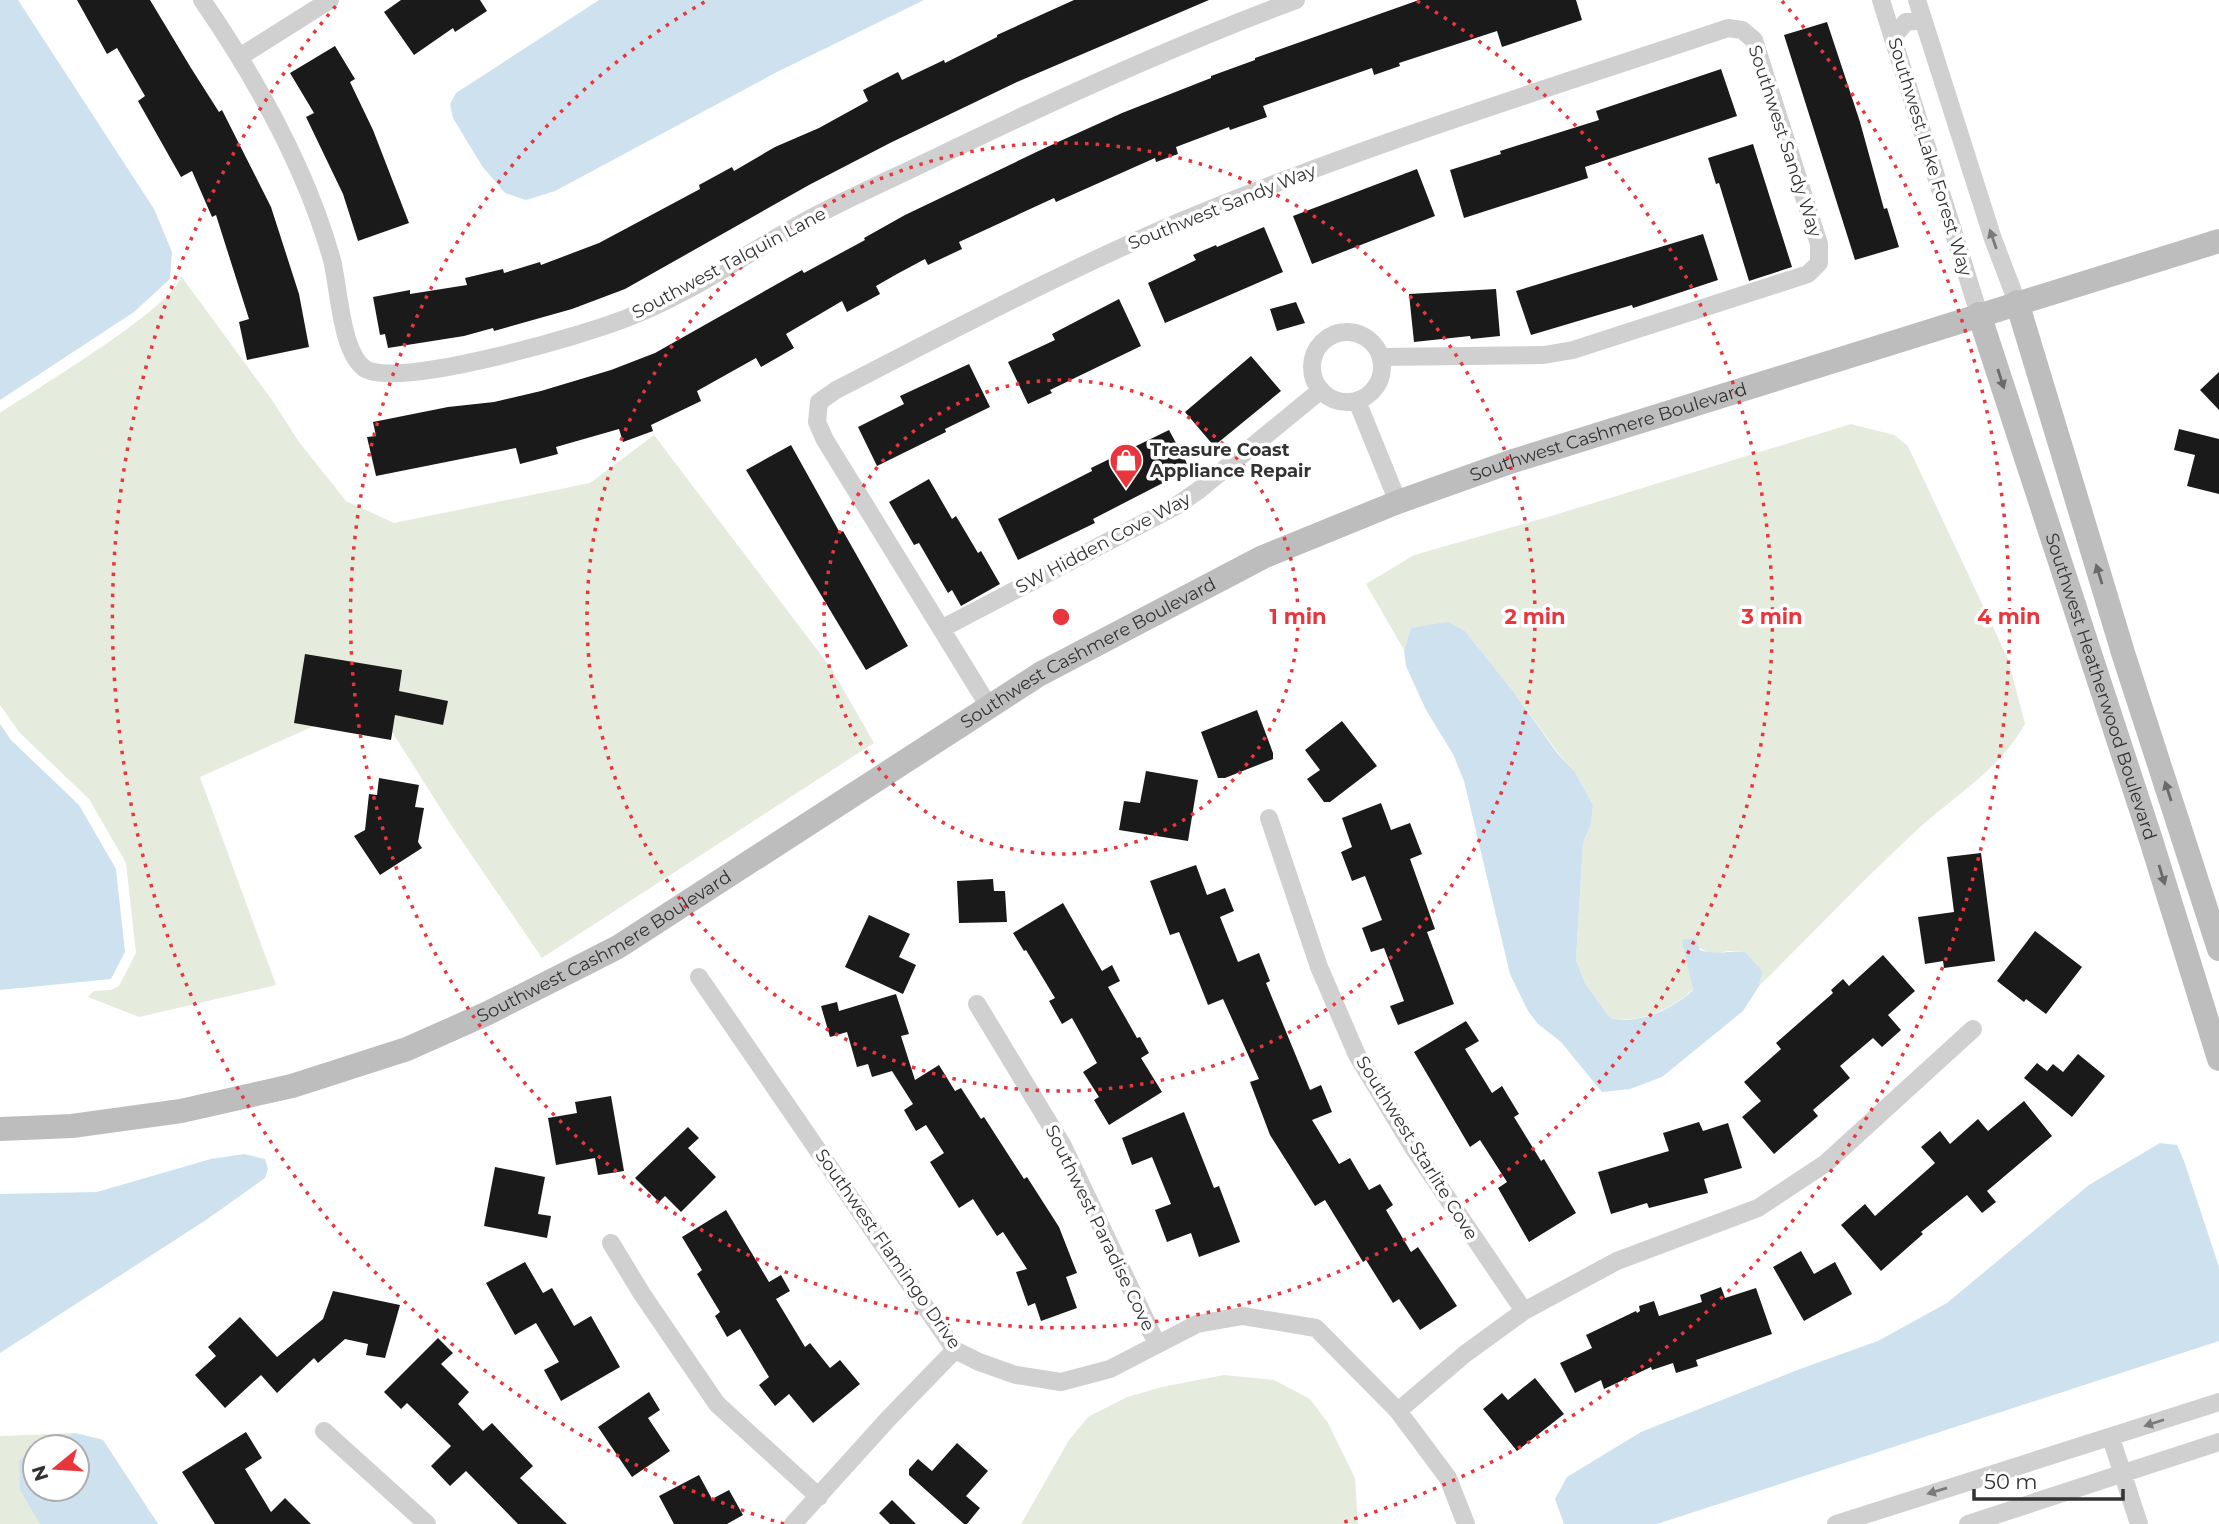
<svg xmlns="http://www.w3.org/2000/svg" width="2219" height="1524" viewBox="0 0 2219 1524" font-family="Montserrat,sans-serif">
	<rect width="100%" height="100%" fill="#fff"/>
	<!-- green -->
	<path fill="#e5ecde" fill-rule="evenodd" d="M181 276 272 400 299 442 346 501 394 523 590 483 654 435 831 668 874 743 542 958 451 825 372 700 200 777 276 985 139 1017 88 997 94 991 111 990 119 986 136 953 126 863 89 799 20 733 0 705V413C31 392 176 306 181 276Z
		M1851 424 1894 435 1908 446 2008 659 2025 724C1998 771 1958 793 1919 828 1864 879 1812 934 1759 986 1764 967 1758 966 1745 952L1729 951 1712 954 1683 940 1693 989C1673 1009 1639 1024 1610 1018L1585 983 1576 960 1583 843 1591 824 1593 805 1575 772 1559 754 1513 691 1465 631 1411 628 1404 650 1366 584 1414 555 1548 517Z
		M1224 1375 1274 1380 1310 1399 1328 1423 1355 1478 1358 1524H1021L1069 1440 1088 1417 1127 1397 1162 1387Z
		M75 1433 103 1440 158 1524H0V1436ZM35 1447H77V1489H35Z"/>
	<!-- water -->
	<path fill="#cee1ee" d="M0 0H18L154 209 172 252 170 279 134 312 0 400Z
		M599 0H924L777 72 555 191 526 200 505 193 482 166 453 118 450 104 456 93Z
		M1447 622 1465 631 1513 691 1558 754 1575 772 1593 805 1591 824 1583 843 1576 960 1585 983 1610 1018C1639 1025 1673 1009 1693 990L1682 940 1695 938 1700 950C1715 955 1729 951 1745 952L1760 968 1762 973 1759 986 1743 1011 1662 1077 1630 1089 1602 1092 1561 1042 1538 1024 1528 1011 1510 974 1464 781 1453 754 1426 710 1406 666 1404 650 1411 628Z
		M0 724 11 740 79 805 116 869 125 952 111 979 0 990Z
		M2160 1143 2177 1145 2184 1161 2219 1267V1341L1657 1524H1564L1555 1499 1567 1477 1641 1432 1800 1369 1878 1341 1947 1303 2089 1185Z
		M244 1154 265 1159 268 1169 265 1178 206 1220 0 1353V1194L97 1192 211 1159Z
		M75 1433 103 1440 158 1524H40L20 1490 19 1460 35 1453V1489H77V1447H46Z"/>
	<!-- building -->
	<path fill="#1a1a1a" d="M77 0H150L191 68 219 112 222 110 271 207 299 294 309 347 247 360 239 322 249 319 216 215 212 217 192 171 181 177 138 101 145 96 117 48 107 54Z
		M401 0H480L487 11 455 32 453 28 414 55 384 12Z
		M1074 0H1209L1017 82 890 143 809 185 625 289 572 309 494 331 493 328 464 336 388 348 385 334 380 335 373 297 410 290V294L467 285 465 278 503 269 504 273 540 262 541 265 599 243 700 189 699 185 732 167 734 171 775 147 819 128 868 101 863 90 898 72 902 80 944 60 945 63 997 37V35Z
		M1419 0H1576L1582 20 1502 47 1497 31 1399 63 1400 66 1374 75 1372 68 1263 106 1267 117 1230 130 1229 127 1176 147 1178 154 1156 162 1155 158 1056 202 1054 198 959 242 962 249 928 265 925 259 897 274 876 286 880 294 847 312 842 301 786 334 794 348 761 367 756 358 697 391 701 401 651 425 653 431 623 442 619 429 556 447 558 454 520 464 516 448 376 476 367 437 376 436 373 422 448 407 494 402 541 391 611 370 655 353 802 270 804 273 865 240 864 238 905 215 1047 147 1122 113 1211 78V76L1255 60V58Z
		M1827 22 1860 122 1884 209 1887 208 1899 247 1855 260 1784 35Z
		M335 46 355 79 350 82 373 130 409 223 358 241 343 194 306 117 314 113 290 73Z
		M1721 69 1737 116 1585 167 1588 178 1464 218 1450 170 1501 154 1500 151 1599 120 1596 111Z
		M1753 144 1792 267 1749 281 1719 183 1716 184 1708 158Z
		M1417 169 1435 216 1312 264 1293 216Z
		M1264 227 1283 272 1165 323 1148 283 1196 260 1193 255 1216 245 1217 247Z
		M1703 234 1718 280 1633 308 1632 305 1531 335 1516 291Z
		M1496 289 1500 336 1471 339 1470 336 1414 342 1409 294Z
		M1119 299 1141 346 1050 390 1052 393 1028 404 1008 362 1055 340 1052 334Z
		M1296 302 1305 323 1277 331 1270 309Z
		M1251 356 1281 391 1214 446 1185 412Z
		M969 364 990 407 945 429 946 432 877 466 858 427 904 404 900 396Z
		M2219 372V410L2200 390Z
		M2179 429 2219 439V494L2187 486 2195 455 2174 450Z
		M1169 430 1190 469 1093 519 1095 523 1018 560 998 519 1092 471 1091 468Z
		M791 445 840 533 843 531 908 646 866 670 746 470Z
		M929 479 952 519 956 516 978 553 981 551 1000 584 961 606 952 590 948 593 919 543 914 545 889 502Z
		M305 654 402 670 399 691 448 701 443 725 395 715 391 740 294 723Z
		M1257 710 1273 753V759L1225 778H1218L1201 732Z
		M1342 721 1377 766 1330 802H1324L1307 779 1320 770 1305 750Z
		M1146 771 1198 780 1188 841 1119 830 1124 801 1140 803Z
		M379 778 419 785 415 807 424 808 418 842 422 848 380 875 354 836 365 830 369 794 377 795Z
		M1381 803 1391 830 1410 823 1422 854 1410 859 1435 929 1427 932 1454 1004 1398 1025 1390 1006 1404 1001 1384 948 1371 952 1362 928 1382 920 1365 876 1352 881 1341 852 1352 847 1342 818Z
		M1981 853 1995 961 1944 968 1943 961 1925 964 1918 917 1954 912 1947 857Z
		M1196 865 1207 895 1225 888 1234 911 1220 917 1238 962 1259 953 1270 981 1266 983 1310 1090 1321 1085 1332 1112 1312 1120 1339 1164 1350 1158 1369 1190 1380 1184 1393 1205 1386 1210 1411 1252 1418 1247 1457 1306 1420 1330 1399 1299 1393 1303 1366 1260 1363 1262 1325 1200 1315 1206 1270 1135 1250 1082 1259 1079 1223 999 1208 1005 1179 932 1170 935 1150 881Z
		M993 879 994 891H1005L1007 922 959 923 957 881Z
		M1063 903 1102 971 1112 965 1120 981 1108 987 1137 1038 1140 1037 1149 1053 1141 1058 1162 1092 1109 1125 1094 1100 1099 1097 1083 1072 1097 1063 1072 1018 1062 1024 1049 1001 1055 998 1026 950 1024 951 1013 933Z
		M869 915 910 934 899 957 916 965 903 994 845 967Z
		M2035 931 2082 967 2046 1014 2026 999 2024 1002 1997 981Z
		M1883 955 1915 991 1888 1015 1901 1030 1882 1047 1873 1038 1840 1066 1850 1078 1813 1110 1818 1116 1774 1154 1742 1117 1761 1101 1744 1082 1781 1049 1776 1043 1833 993 1831 990 1843 979 1849 986Z
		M896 994 909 1034 901 1036 915 1080 939 1065 955 1091 961 1088 981 1119 984 1117 1024 1179 1027 1177 1059 1227 1077 1273 1066 1277 1077 1308 1041 1321 1035 1303 1028 1306 1016 1272 1027 1269 1003 1232 997 1236 973 1199 959 1208 930 1162 944 1153 926 1125 916 1131 904 1110 913 1104 892 1071 872 1077 868 1064 857 1067 847 1032 830 1037 821 1006 837 1002 839 1011Z
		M1466 1021 1479 1041 1465 1049 1492 1093 1502 1086 1519 1114 1514 1117 1541 1161 1544 1159 1576 1213 1529 1242 1498 1188 1507 1182 1480 1140 1470 1147 1414 1052Z
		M2078 1054 2105 1076 2072 1117 2024 1078 2037 1063 2047 1071 2053 1064 2063 1072Z
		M611 1096 624 1171 598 1175 595 1158 556 1165 548 1118 577 1113 575 1102Z
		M2024 1101 2052 1136 1987 1191 1996 1202 1982 1213 1967 1195 1921 1232 1923 1234 1881 1271 1841 1225 1865 1204 1875 1216 1935 1163 1921 1147 1940 1131 1950 1144 1978 1119 1988 1131Z
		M1184 1112 1214 1188 1219 1186 1240 1242 1199 1257 1191 1233 1167 1242 1155 1210 1171 1204 1152 1157 1132 1165 1122 1138Z
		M1699 1122 1703 1131 1728 1123 1742 1168 1704 1179 1708 1193 1649 1208 1647 1203 1611 1214 1598 1172 1669 1151 1663 1133Z
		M688 1127 699 1138 688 1148 716 1177 681 1212 665 1196 659 1202 635 1178Z
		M495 1167 545 1177 538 1214 551 1216 547 1238 484 1226Z
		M726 1210 769 1282 781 1275 790 1291 776 1299 805 1347 810 1343 830 1368 840 1360 860 1384 813 1423 789 1394 775 1406 759 1385 769 1377 740 1329 727 1337 715 1316 720 1312 697 1274 702 1270 682 1237Z
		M1801 1251 1814 1274 1835 1262 1852 1294 1804 1321 1773 1267Z
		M525 1262 543 1293 552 1288 574 1326 591 1316 620 1367 561 1401 544 1370 559 1362 536 1323 515 1335 486 1283Z
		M1721 1287 1725 1298 1756 1288 1772 1334 1696 1360 1698 1366 1676 1373 1673 1363 1652 1370 1651 1367 1604 1389 1601 1380 1575 1393 1560 1363 1592 1348 1586 1335 1636 1311 1637 1313 1640 1311 1639 1306 1654 1301 1659 1316 1702 1302 1700 1295Z
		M333 1291 400 1305 385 1358 366 1355 368 1344 345 1339 318 1363 314 1358 277 1393 261 1375 225 1408 195 1375 216 1356 208 1347 240 1317 277 1357 323 1319Z
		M438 1338 453 1353 441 1364 469 1392 458 1404 483 1431 492 1423 533 1466 520 1478 567 1524H518L466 1471 450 1486 431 1466 451 1446 407 1403 401 1409 384 1392Z
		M1535 1378 1564 1414 1517 1451 1483 1409 1502 1393 1508 1400Z
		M649 1392 660 1410 648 1418 670 1451 632 1477 598 1427Z
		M246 1432 262 1458 245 1469 271 1512 285 1498 311 1524H215L182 1472Z
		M957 1443 988 1471 966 1496 980 1508 967 1524H964L909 1475V1469L918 1459 932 1471Z
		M699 1475 712 1499 729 1490 743 1515 727 1524H674L659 1496Z
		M892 1500 916 1524H890L879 1513Z"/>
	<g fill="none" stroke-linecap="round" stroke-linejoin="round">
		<!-- street -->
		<path stroke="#d0d0d0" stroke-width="18" d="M202 0C257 80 306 167 332 260 339 288 341 351 364 368 395 391 587 334 627 318 693 293 752 249 815 216 857 194 900 175 943 154 1059 98 1175 45 1296 0
			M1881 0 1979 314
			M1917 0 1993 239 2017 302
			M1893 37 1906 22 1923 20
			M241 56 330 0
			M1312 367a35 35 0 1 1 70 0a35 35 0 1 1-70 0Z
			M1357 401 1398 502
			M941 629 1176 506 1199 490 1321 390
			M988 705 825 440 817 422 819 402 836 390C949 332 1062 272 1179 222 1358 147 1544 90 1728 28L1742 30 1754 40 1819 244V263L1808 274 1573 350 1544 355 1381 357
			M1269 818 1319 967 1357 1055 1414 1149 1524 1311
			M699 977 955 1350 979 1362 1016 1375 1061 1382 1110 1369 1197 1324 1243 1316 1316 1328 1398 1411 1448 1478 1466 1524
			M977 1004 1063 1146 1157 1344
			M611 1243 642 1294 717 1404 819 1497
			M1398 1411 1465 1354 1524 1311 1617 1261 1758 1208 1826 1163 1973 1029
			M324 1431 427 1524
			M2111 1438 2139 1524
			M793 1524 889 1418 955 1350
			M1836 1524 2219 1402
			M1968 1524 2219 1442"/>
		<!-- secondary -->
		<g stroke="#bdbdbd" stroke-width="24">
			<path d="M2017 302 2124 656 2219 949"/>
			<path id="s1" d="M1979 314 2151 840 2219 1059"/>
			<path id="s2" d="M0 1129 72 1126 181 1111 292 1086 407 1049 488 1013 618 947 1040 674 1263 557 1398 502 1510 462 2219 241"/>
		</g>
	</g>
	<!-- one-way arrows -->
	<defs><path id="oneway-solid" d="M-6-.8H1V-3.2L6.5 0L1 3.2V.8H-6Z" transform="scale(1.75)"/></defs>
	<g fill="#7a7a7a">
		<use href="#oneway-solid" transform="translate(1993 239) rotate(-109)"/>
		<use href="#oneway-solid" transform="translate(2154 1423) rotate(162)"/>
		<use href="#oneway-solid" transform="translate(1937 1491) rotate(163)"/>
	</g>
	<g fill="#6a6a6a">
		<use href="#oneway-solid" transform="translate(2001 379) rotate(72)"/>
		<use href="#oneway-solid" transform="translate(2099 574) rotate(-107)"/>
		<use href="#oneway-solid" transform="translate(2168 791) rotate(-108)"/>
		<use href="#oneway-solid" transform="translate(2162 875) rotate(73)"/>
	</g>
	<!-- distance rings -->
	<g fill="none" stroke="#e9353c" stroke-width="3.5" stroke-dasharray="3.5 7">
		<circle cx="1061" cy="617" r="237"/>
		<circle cx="1061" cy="617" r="474"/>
		<path d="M1417 1A711 711 0 1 1 706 1"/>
		<path d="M784 1524A948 948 0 0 1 340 1M1782 1A948 948 0 0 1 1338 1524"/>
	</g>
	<!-- icons -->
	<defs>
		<symbol id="shop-pin" viewBox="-11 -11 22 30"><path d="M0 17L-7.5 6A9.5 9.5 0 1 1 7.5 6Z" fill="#e9353c" stroke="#fff"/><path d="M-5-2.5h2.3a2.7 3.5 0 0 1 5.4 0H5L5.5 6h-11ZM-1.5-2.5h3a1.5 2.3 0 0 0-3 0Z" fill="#fff"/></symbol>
	</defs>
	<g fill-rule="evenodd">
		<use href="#shop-pin" x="1107" y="441" width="38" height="52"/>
	</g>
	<g text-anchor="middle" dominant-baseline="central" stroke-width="7" stroke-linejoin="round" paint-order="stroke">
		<!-- street labels -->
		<g font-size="18" fill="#333" stroke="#fff">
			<text transform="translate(1785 141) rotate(72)">Southwest Sandy Way</text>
			<text transform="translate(1930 157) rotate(73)">Southwest Lake Forest Way</text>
			<text transform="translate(1222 207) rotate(-22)">Southwest Sandy Way</text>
			<text transform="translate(729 263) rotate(-28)">Southwest Talquin Lane</text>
			<text stroke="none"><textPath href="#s2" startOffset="1773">Southwest Cashmere Boulevard</textPath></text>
			<text transform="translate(1103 543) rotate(-28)">SW Hidden Cove Way</text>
			<text stroke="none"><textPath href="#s2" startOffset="1206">Southwest Cashmere Boulevard</textPath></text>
			<text stroke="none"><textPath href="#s1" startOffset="392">Southwest Heatherwood Boulevard</textPath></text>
			<text stroke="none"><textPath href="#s2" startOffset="639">Southwest Cashmere Boulevard</textPath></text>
			<text transform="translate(1417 1148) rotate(58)">Southwest Starlite Cove</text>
			<text transform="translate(1100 1228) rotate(64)">Southwest Paradise Cove</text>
			<text transform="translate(888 1249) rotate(55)">Southwest Flamingo Drive</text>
		</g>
		<!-- poi labels -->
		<g font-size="18" font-weight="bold" fill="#333" stroke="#fff" text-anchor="start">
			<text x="1150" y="450">Treasure Coast<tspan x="1150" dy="21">Appliance Repair</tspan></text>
		</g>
	</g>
	<circle cx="1061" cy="617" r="10" fill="#e9353c" stroke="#fff" stroke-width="3.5"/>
	<g font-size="21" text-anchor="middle" font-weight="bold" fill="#e9353c" stroke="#fff" stroke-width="7" stroke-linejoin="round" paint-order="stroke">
		<text x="1298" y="624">1 min</text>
		<text x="1535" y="624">2 min</text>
		<text x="1772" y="624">3 min</text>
		<text x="2009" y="624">4 min</text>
	</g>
	<!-- north arrow -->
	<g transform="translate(56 1468) rotate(252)"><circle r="33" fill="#ffffff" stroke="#adadad" stroke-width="2"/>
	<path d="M0-5L12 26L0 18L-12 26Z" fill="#e9353c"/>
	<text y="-10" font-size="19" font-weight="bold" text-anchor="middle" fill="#333333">N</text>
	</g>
	<!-- scale -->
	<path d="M1974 1489v10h149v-10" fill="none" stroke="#333333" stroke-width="3.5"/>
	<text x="1984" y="1489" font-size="21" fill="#333333" stroke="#ffffff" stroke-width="5" paint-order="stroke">50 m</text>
</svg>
